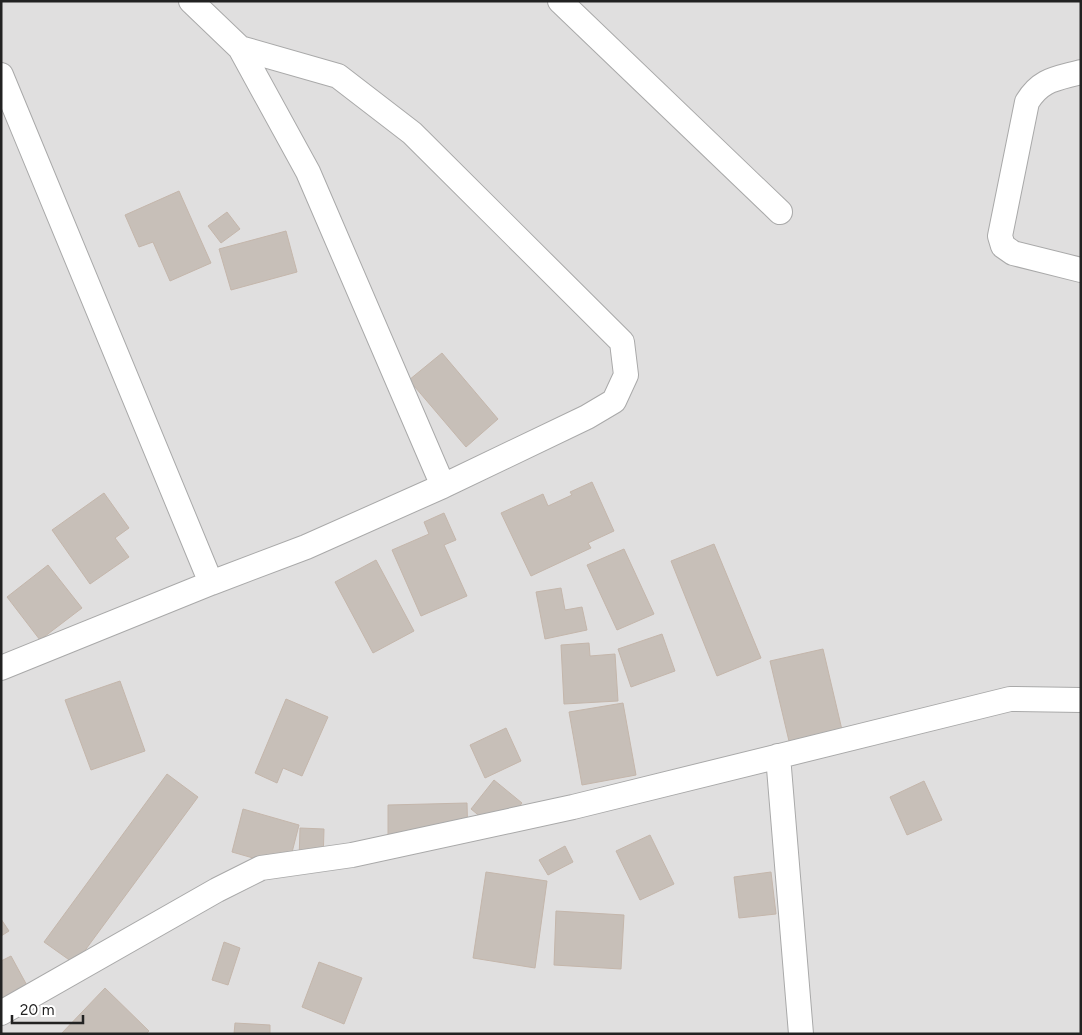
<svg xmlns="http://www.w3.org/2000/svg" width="1082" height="1035" viewBox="0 0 1082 1035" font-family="Figtree,sans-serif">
	<rect width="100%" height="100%" fill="#f2efe9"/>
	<!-- residential -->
	<path fill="#e0dfdf" d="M1 1H1081V1034H1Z"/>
	<!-- building -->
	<path fill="#c7bfb8" stroke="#c4b6ab" d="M179 191 211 263 170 281 153 242 139 247 125 215Z
		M227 212 240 229 221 243 208 226Z
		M286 231 297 272 231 290 219 249Z
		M442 353 498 419 466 447 409 380Z
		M592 482 614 531 588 543 591 548 531 576 501 513 543 494 548 506 572 495 570 492Z
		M104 493 129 528 115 538 129 557 90 584 52 530Z
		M444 513 456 540 444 545 467 596 421 616 392 550 429 534 424 522Z
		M714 544 761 658 717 676 671 561Z
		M624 549 654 614 617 630 587 565Z
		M376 560 414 631 373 653 335 582Z
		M48 565 82 608 40 640 7 597Z
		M561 588 565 610 582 607 587 630 545 639 536 592Z
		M662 634 675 671 631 687 618 649Z
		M589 643 590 656 615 654 618 701 564 704 561 645Z
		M823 649 846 747 793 758 770 661Z
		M120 681 145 751 91 770 65 700Z
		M286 699 328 717 302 776 283 768 277 783 255 773Z
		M623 703 636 775 582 785 569 712Z
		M506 728 521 761 485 778 470 745Z
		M167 774 198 797 75 964 44 942Z
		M494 780 522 803 499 832 471 809Z
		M924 781 942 820 907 835 890 797Z
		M467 803 468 842 388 843V805Z
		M243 809 299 825 288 868 232 852Z
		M300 828 324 829 323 862 299 861Z
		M650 835 674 884 640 900 616 851Z
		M565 846 573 862 548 875 539 860Z
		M486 872 547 881 535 968 473 958Z
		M771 872 776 914 739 918 734 877Z
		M556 911 624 915 621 969 554 965Z
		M1 919 9 931 1 936Z
		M224 942 240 948 228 985 212 980Z
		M11 956 30 991 1 1007V961Z
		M319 962 362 978 344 1024 302 1007Z
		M105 988 149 1031 146 1034H61Z
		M235 1023 270 1025V1034H234Z"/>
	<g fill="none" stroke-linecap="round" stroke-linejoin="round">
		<defs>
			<path id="minor" d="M191 1 240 48 308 172 443 486
				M560 1 780 212
				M1081 72C1056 79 1041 79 1027 102L1000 236 1003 246 1013 253 1081 270
				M1 75 211 583
				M1 668 211 583 306 547 443 486 587 417 614 401 626 375 622 342 412 133 338 76 240 48
				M778 756 801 1034
				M1 1013 217 890 261 868 352 855 573 807 1010 699 1081 700"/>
		</defs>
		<!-- minor casing -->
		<use href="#minor" stroke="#a9a9a9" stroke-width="26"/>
		<!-- minor -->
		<use href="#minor" stroke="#fff" stroke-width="24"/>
	</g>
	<!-- border -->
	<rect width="1082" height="1035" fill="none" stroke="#222222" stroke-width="5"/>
	<!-- scale -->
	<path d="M12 1015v8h71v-8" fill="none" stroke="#222222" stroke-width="2.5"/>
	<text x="20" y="1015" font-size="15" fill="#222222" stroke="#ffffff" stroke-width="4" paint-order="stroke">20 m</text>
</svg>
